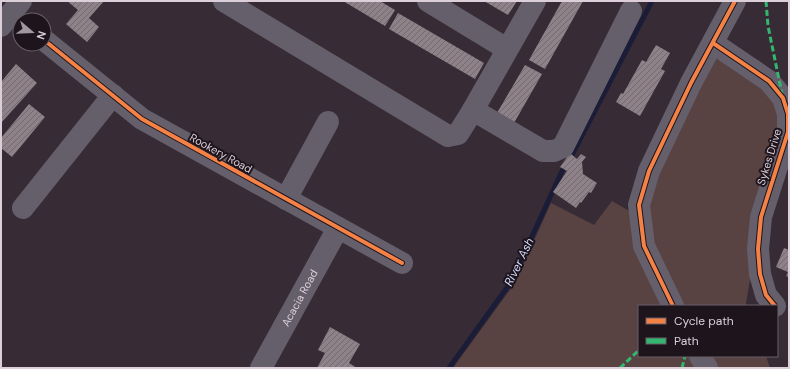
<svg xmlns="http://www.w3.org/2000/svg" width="790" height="369" viewBox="0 0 790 369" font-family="'DM Sans',sans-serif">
	<defs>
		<pattern id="building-hatch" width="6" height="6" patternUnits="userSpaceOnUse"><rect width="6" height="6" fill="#8e8188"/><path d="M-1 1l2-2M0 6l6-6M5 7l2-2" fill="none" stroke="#736a6f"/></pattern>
	</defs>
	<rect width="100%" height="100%" fill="#372c36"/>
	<!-- green -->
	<path fill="#594242" d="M713 43 788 114 761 217 746 303 747 306H639V356H766L770 368H453L515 283 551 203 594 225 612 201 645 220 655 158Z"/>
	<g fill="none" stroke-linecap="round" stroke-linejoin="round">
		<!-- stream -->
		<path stroke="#1b1c37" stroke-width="5" d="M572 155 652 1
			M449 368 511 282 563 169"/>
	</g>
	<!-- building -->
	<path fill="url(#building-hatch)" d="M67 1H104L89 18 99 27 87 42 66 24 78 10Z
		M343 1H380L395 10 385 26Z
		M484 1H517L508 15Z
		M562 1H583L545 69 529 60Z
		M398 13 484 63 475 79 389 29Z
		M656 45 670 53 661 69 665 71 640 116 616 102 621 93 623 94 642 60 646 62Z
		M16 64 37 83 1 123V93L2 91 1 90V82Z
		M525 65 542 74 514 123 497 113Z
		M29 104 45 117 12 157 1 148V138Z
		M570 153 577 159 581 154 586 157 582 162 583 174 597 183 591 193 589 192 581 203 580 202 576 208 553 192 567 171 560 167Z
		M784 248 789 250V277L786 276 788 272 776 267Z
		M330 327 360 344 349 363 357 368H317L325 353 318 350Z"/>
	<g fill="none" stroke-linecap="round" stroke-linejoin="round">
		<!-- minor -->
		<g stroke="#655f6b" stroke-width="22">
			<path d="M224 1 448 136 458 134 473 110 543 151H554L563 147 631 11"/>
			<path d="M428 1 507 49"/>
			<path d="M1 26 21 1"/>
			<path d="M44 40 142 119 402 263"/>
			<path d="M713 43 769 81 783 98 788 114V132L761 217 758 249 760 274 766 295 775 306"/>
			<path d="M473 110 535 1"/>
			<path d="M286 199 328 122"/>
			<path d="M23 208 113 95"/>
			<path d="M673 306 644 246 639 205 649 171 691 83 735 1"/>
			<path d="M700 356 707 368"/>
			<path id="s1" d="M261 368 338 228"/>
		</g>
		<!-- quiet -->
		<path stroke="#33b770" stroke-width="3" stroke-dasharray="6 3" stroke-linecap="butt" d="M766 1 768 26 782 94
			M620 368 639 350
			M682 368 685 356"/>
		<defs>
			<path id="cycleway" d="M44 40 142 119 402 263
				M713 43 769 81 783 98 788 114V132L761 217 758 249 760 274 766 295 775 306
				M673 306 644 246 639 205 649 171 691 83 735 1"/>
		</defs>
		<!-- cycleway casing -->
		<use href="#cycleway" stroke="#1d141c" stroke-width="6"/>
		<!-- cycleway -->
		<use href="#cycleway" stroke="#f48246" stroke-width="4"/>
	</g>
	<g text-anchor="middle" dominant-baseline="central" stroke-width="4" stroke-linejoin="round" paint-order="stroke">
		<!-- street labels -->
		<g font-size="11" fill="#dccfda" stroke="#1d141c">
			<text transform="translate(221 153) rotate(29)">Rookery Road</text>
			<text transform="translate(769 157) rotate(-73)">Sykes Drive</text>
			<text stroke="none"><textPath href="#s1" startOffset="80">Acacia Road</textPath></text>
		</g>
		<!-- water labels -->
		<g font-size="12" font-style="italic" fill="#d3d9fe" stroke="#1d141c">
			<text transform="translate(519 262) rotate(-64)">River Ash</text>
		</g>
	</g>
	<!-- border -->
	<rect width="790" height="369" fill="none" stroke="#dccfda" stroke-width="4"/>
	<!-- legend -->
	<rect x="638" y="305" width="140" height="52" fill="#1d141c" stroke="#695f68"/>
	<rect x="646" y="318" width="20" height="6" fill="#f48246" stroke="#695f68"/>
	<text x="674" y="325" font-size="12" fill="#dccfda">Cycle path</text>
	<rect x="646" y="338" width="20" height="6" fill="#33b770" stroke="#695f68"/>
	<text x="674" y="345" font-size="12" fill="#dccfda">Path</text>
	<!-- north arrow -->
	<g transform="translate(32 32) rotate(109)"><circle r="19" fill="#1d141c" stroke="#695f68"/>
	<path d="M0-3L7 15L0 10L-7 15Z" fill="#a296a1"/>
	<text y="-6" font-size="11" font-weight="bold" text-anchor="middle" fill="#dccfda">N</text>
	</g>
</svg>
